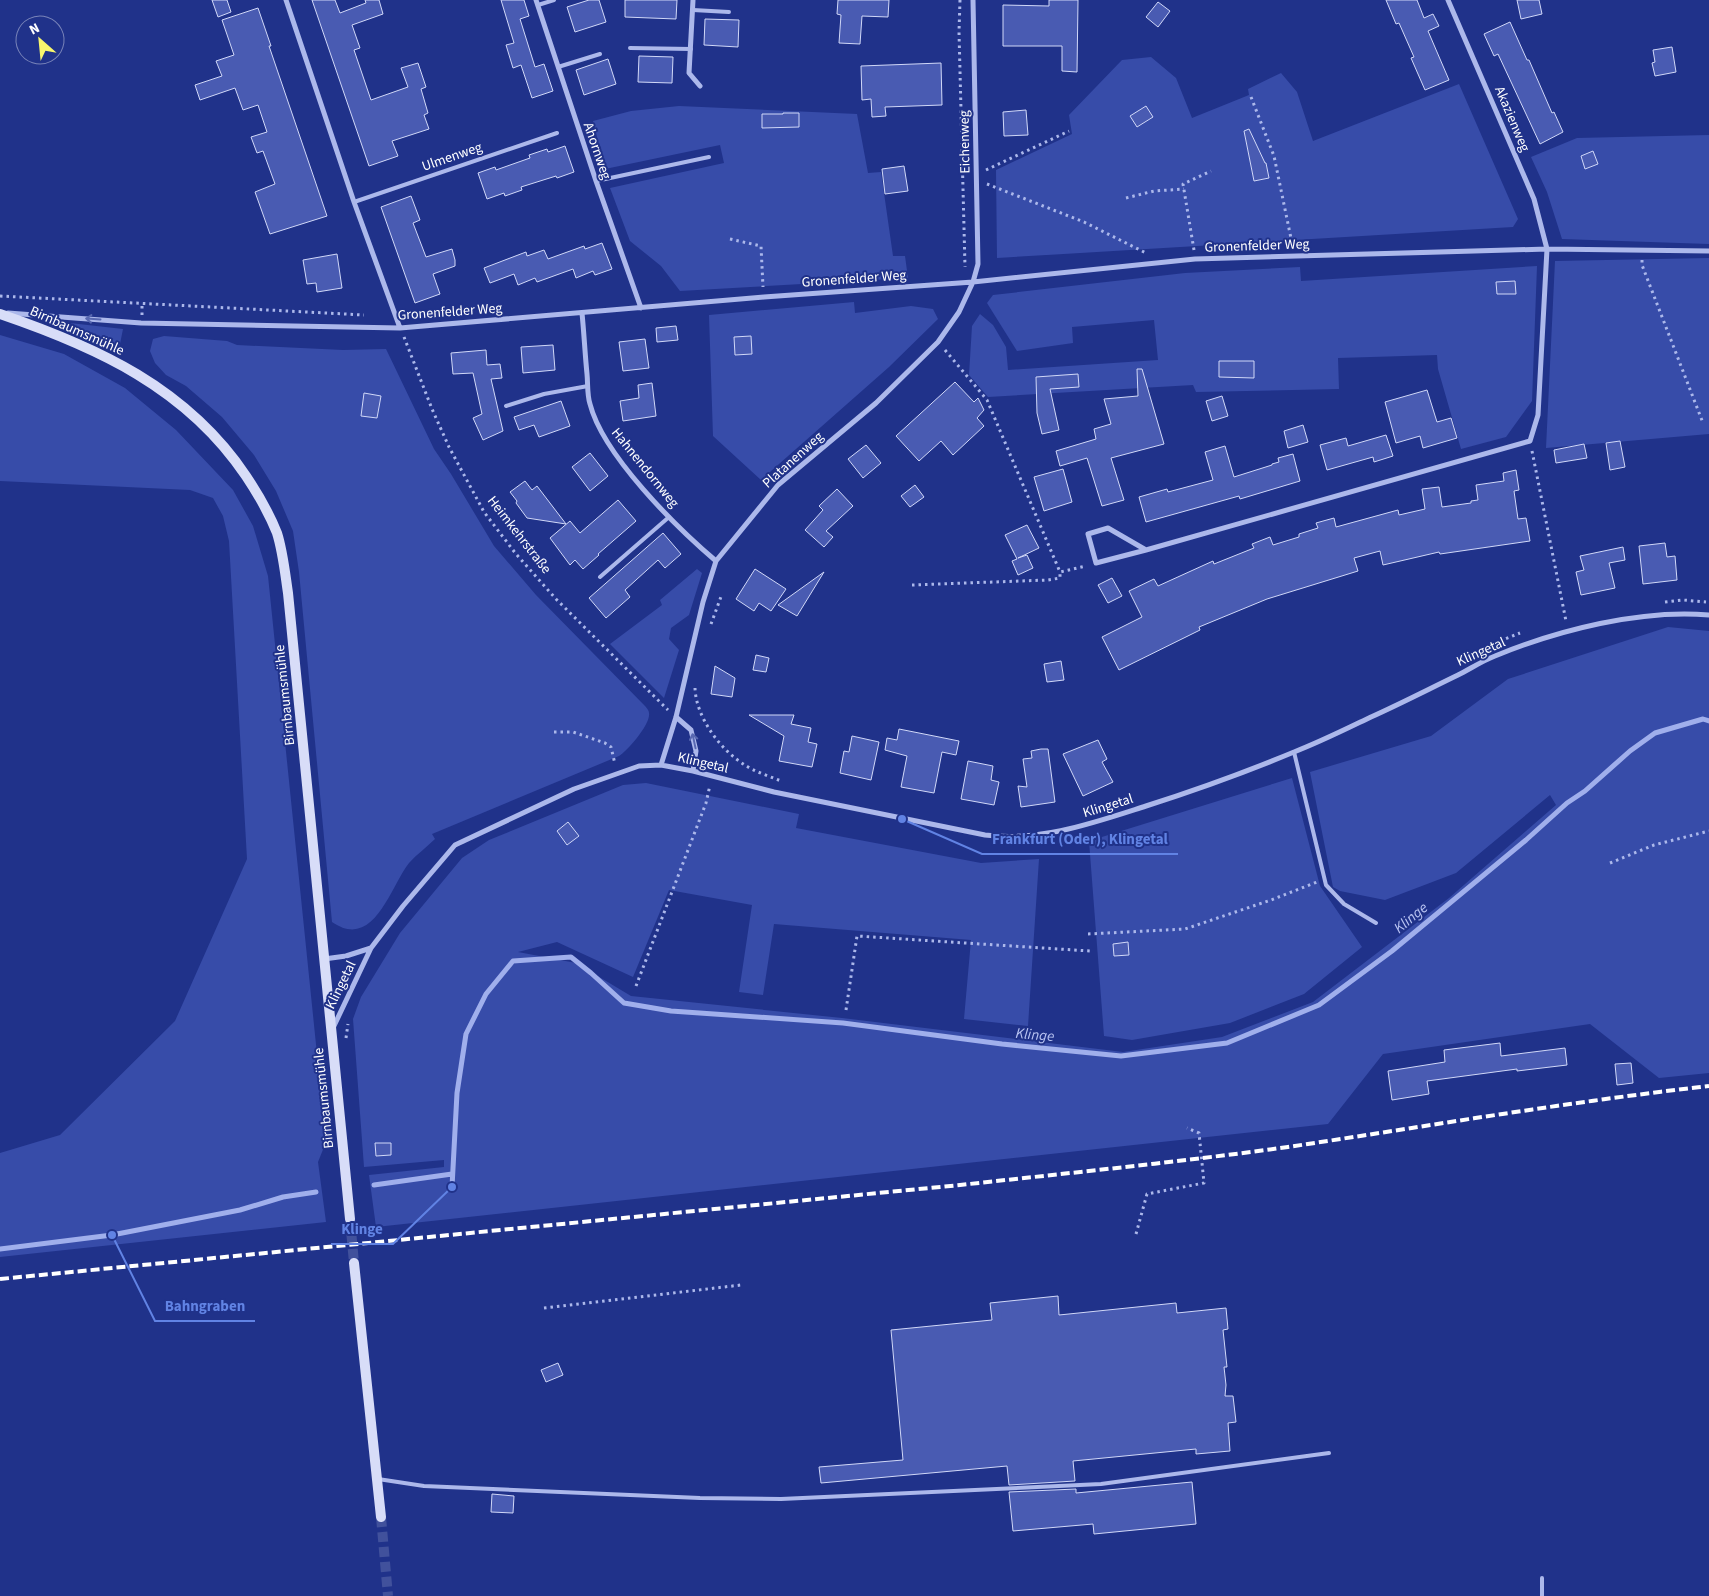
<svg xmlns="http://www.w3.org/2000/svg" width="1709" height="1596" viewBox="0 0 1709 1596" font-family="'Source Sans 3',sans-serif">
	<rect width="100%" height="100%" fill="#20328a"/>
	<!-- green -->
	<path fill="#374ca9" d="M1151 57 1176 78 1192 118 1249 95 1248 89 1281 73 1297 92 1313 141 1459 84 1518 219 1513 227 997 258 996 170 1072 134 1069 115 1122 60Z
		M679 106 857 114 868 173 881 172 893 256H905L908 278 680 291 661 266 630 241 610 188 724 163 720 145 605 169 593 121 631 111Z
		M1709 135V244L1562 239 1547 192 1531 157 1577 138Z
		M1709 258V434L1546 448 1555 261Z
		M1537 266 1532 401 1506 437 1461 449 1438 369 1437 355 1338 358 1339 389 1196 392 1193 385 988 397 969 375 972 326 980 314 993 325 1006 347 1008 370 1158 360 1154 320 1072 327 1073 343 1017 351 987 303 993 295 1185 273 1300 267 1301 281Z
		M854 302 855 313 911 306 933 309 938 319 889 367 761 480 713 436 709 315Z
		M70 323 123 329 119 349 92 336 69 327Z
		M0 335 64 354 125 388 176 430 233 490 253 526 268 576 326 1142 318 1162 326 1222 0 1257V1153L60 1135 175 1021 247 859 229 541 223 516 213 498 190 490 0 481Z
		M164 336 227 341 237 345 343 350 386 349 434 449 451 474 494 546 536 595 645 706C647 708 649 711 649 713 651 724 627 751 619 756L432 834 435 839C427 847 417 854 409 863 390 887 374 951 332 922L299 572 293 531 276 491 254 455 222 417 186 386 166 375 155 363 150 351 153 339Z
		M697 569 702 573 689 615 671 628 669 639 679 650 664 698 610 644 662 605 660 600Z
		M1668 627 1709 631V1073L1659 1078 1590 1024 1383 1054 1328 1124 376 1227 369 1175 444 1167V1160L364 1167 353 1019 361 997 400 933 462 858 489 840 623 785 646 783 799 814 796 828 981 863 1039 859 1028 1026 964 1019 971 940 774 924 763 995 739 992 752 905 669 890 633 977 557 942 518 952 576 963 631 996 842 1018 1123 1052 1222 1037 1313 1002 1449 898 1556 805 1550 795 1456 873 1385 900 1340 891 1333 887 1310 772 1431 736 1508 679Z
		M1292 778 1320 886 1362 947 1304 994 1230 1023 1132 1040 1104 1036 1089 841Z"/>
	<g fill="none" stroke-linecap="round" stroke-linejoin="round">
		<!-- stream -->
		<path stroke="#a0afec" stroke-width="5" d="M374 1185 452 1174
			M452 1187 457 1093 466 1034 486 994 513 961 571 957 591 973 624 1003 671 1011 843 1023 1002 1044 1121 1056 1227 1043 1319 1005 1392 951 1526 840 1567 803 1585 791 1630 751 1655 733 1703 719 1709 721
			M0 1249 112 1235 240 1210 283 1197 316 1192"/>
	</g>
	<!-- building -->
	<path fill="#495bb2" stroke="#d1d8f8" d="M212 0H227L231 12 218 17Z
		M312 0H335L340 13 366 3 365 0H379L383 14 352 25 360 48 354 50 371 100 408 87 401 68 418 63 426 87 421 89 428 113 424 115 429 129 392 141 398 156 369 166Z
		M501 0H524L529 16 520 19 535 67 544 64 553 91 532 98 521 65 513 68 506 45 514 43Z
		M589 0H599L606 22 575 32 567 7Z
		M625 0H677L676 19 625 17Z
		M838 0H889L888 17 862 16 860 44 839 43 841 15 837 14Z
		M1049 0H1078L1077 72 1062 71V46H1003V5L1049 6Z
		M1386 0H1417L1424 18 1433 14 1439 26 1428 31 1449 80 1425 90 1411 58 1414 57 1399 23 1396 24Z
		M1517 0H1539L1542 14 1521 19Z
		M1158 2 1170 11 1158 27 1146 17Z
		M258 8 271 46H269L327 216 270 234 255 192 275 184 263 151 257 153 251 137 267 132 258 105 243 110 235 88 200 100 195 85 222 76 216 61 234 55 222 20Z
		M705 19 739 20 738 47 704 45Z
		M1510 22 1527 60H1529L1552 113 1554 112 1563 132 1540 144 1498 54 1494 56 1484 34Z
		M1672 47 1676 72 1655 76 1652 63 1655 62 1653 50Z
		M639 56 673 57 672 83 638 82Z
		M608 59 616 84 584 95 576 70Z
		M941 63 942 105 885 107 886 116 872 117 871 99 862 100 861 66Z
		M1146 106 1153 117 1137 127 1130 116Z
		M1026 110 1028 135 1004 136 1003 112Z
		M783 113H799V127L762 128V114H783Z
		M1249 129 1265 163H1266L1269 178 1254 181 1244 131Z
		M565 146 574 172 557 178 556 176 521 187 522 190 505 196 504 193 487 199 478 173 495 167 496 170 530 158 529 155 547 149 548 152Z
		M1593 151 1598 164 1585 169 1581 156Z
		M904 166 908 191 885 194 882 169Z
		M411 196 420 220 413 223 426 257 452 249 455 260V266L433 274 440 294 415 303 381 207Z
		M602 243 612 269 595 275 593 271 576 278 573 269 537 282 535 278 518 285 514 274 490 283 484 268 526 252 527 256 544 250 548 259 584 246 585 249Z
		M337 254 342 288 317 292 316 283 307 284 303 260Z
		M1515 281 1516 294H1497L1496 282Z
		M676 326 678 340 657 342 656 328Z
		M751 336 752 354 735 355 734 337Z
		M645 339 649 368 623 371 619 342Z
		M553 345 555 370 523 373 521 347Z
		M486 350 487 365 500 364 502 378 491 379 503 431 483 440 473 418 482 414 473 373 453 374 451 353Z
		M1219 361H1254V378L1219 377Z
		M1137 369H1142L1164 444 1111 458 1124 500 1102 506 1087 458 1060 466 1056 451 1096 439 1094 429 1111 424 1104 399 1138 396Z
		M1078 374 1079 387 1050 389 1059 430 1042 434 1037 413 1036 377Z
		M955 382 974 402 978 398 984 410 977 418 984 426 953 455 941 441 919 461 896 436Z
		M652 383 656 416 623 421 620 401 639 398 638 385Z
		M1427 390 1437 422 1451 418 1457 438 1423 448 1420 436 1396 443 1385 402Z
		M364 393 381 396 377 418 361 416Z
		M1222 396 1228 416 1212 421 1206 401Z
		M561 401 570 426 539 437 534 425 519 430 514 417Z
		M1303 425 1308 442 1288 448 1284 431Z
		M1386 435 1393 456 1374 462 1373 457 1327 470 1320 445 1346 438 1348 446Z
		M1620 441 1625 467 1610 470 1606 443Z
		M1584 444 1587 458 1556 463 1554 450Z
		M866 445 881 463 863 478 848 459Z
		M1225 446 1234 477 1272 465V464L1279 462 1278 458 1293 454 1300 481 1240 499 1239 496 1146 522 1139 497 1167 489 1168 492 1213 480 1205 452Z
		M590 453 608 476 590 491 572 467Z
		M1063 469 1072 502 1044 511 1034 477Z
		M1516 470 1519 490 1514 491 1518 519 1526 518 1530 541 1440 554 1439 552 1383 565 1380 551 1354 558 1358 571 1267 599 1199 627 1200 630 1119 670 1102 637 1142 617 1129 591 1154 579 1158 586 1213 561 1214 564 1254 548 1252 544 1270 537 1273 545 1299 537V534L1318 528 1316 523 1334 518 1336 527 1398 510 1399 515 1425 509 1422 489 1439 487 1442 507 1471 503V501L1478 500 1476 485 1504 481 1503 473Z
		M525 481 532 490 537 486 566 524 527 518 516 503 517 501 510 492Z
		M915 485 924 497 910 507 901 496Z
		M837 489 853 506 826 531 833 537 824 547 805 530 823 510 819 506Z
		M618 500 636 521 598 554 599 555 583 569 575 560 570 565 550 538 570 521 580 533Z
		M1027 525 1039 548 1018 558 1027 555 1033 568 1018 575 1012 561 1017 559 1005 535Z
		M663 533 681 554 665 568 658 560 625 590 630 597 606 618 589 598Z
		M1665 543 1667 557 1675 556 1677 580 1643 584 1639 546Z
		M1623 547 1625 560 1609 563 1615 588 1581 595 1576 572 1584 570 1580 556Z
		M755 569 786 589 771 611 759 603 754 611 736 599Z
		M824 572 797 616 778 605Z
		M1112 578 1122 596 1108 603 1098 585Z
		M756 655 769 658 766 672 753 670Z
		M1061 661 1064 680 1047 682 1044 664Z
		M715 666 735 678 732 697 711 694Z
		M749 715H794L791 724 811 728 808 742 817 744 812 767 779 761 784 736Z
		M899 729 959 741 956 755 942 752 934 793 901 787 907 756 885 750 887 738 897 740Z
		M852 736 879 742 871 780 840 773 844 751 849 752Z
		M1098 740 1107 759 1102 762 1113 782 1083 796 1063 754Z
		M1041 749H1048L1055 802 1021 807 1018 786 1027 787 1023 759 1032 758 1031 751Z
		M968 761 993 766 991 780 999 782 994 805 961 799Z
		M568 822 579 836 567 845 557 831Z
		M1128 942 1129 955 1114 956 1113 944Z
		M1500 1043 1501 1056 1565 1048 1567 1065 1517 1071V1069L1427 1081 1429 1094 1392 1100 1388 1071 1445 1062 1444 1050Z
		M1631 1063 1633 1083 1617 1085 1615 1064Z
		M375 1143H391V1155L376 1156Z
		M1058 1296 1059 1315 1176 1303 1177 1313 1226 1308 1228 1329 1223 1330 1227 1367H1224L1226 1385 1225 1396H1233L1236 1422 1228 1423 1230 1451 1196 1454V1449L1073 1461 1075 1481 1009 1485 1007 1466 821 1483 819 1467 903 1460 891 1330 992 1320 990 1303Z
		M558 1363 563 1375 546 1382 541 1370Z
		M1192 1482 1196 1524 1094 1534 1093 1524 1013 1531 1009 1492 1076 1489V1493Z
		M492 1494 514 1496 513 1513 491 1512Z"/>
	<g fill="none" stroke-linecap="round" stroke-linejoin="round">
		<!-- secondary-tunnel -->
		<path stroke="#41519c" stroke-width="10" stroke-dasharray="10 5" stroke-linecap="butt" d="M350 1219 354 1263
			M381 1517 388 1596"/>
		<!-- path -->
		<path stroke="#acb8eb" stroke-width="3" stroke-dasharray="2.5 4" stroke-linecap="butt" d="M960 0 959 32 965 267
			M1251 97 1274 156 1293 248
			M986 170 1069 131
			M987 184 1084 222 1146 253
			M1126 198 1154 191 1184 189
			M730 239 761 246 763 287
			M1194 250 1183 184 1211 171
			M1642 260V265L1703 423
			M0 296 364 315
			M142 315V303
			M404 337 432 409 449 447 484 512 516 554 556 599 668 710
			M945 350 987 400 1060 572 1086 566
			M1532 451 1566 621
			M912 585 1048 580 1060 578V572
			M1665 602 1683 600 1706 602
			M711 624 722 594
			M1500 641 1520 633
			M695 688C696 717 720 750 745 765 755 772 769 776 781 781
			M554 732H573L605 743 611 747 615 764
			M1610 863 1654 845 1709 831
			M1088 934 1185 929 1271 900 1317 882
			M636 986 706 803 710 785
			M846 1010 857 936 1090 951
			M346 1038 348 1024
			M1136 1234 1147 1194 1204 1183 1199 1133 1187 1128
			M544 1308 741 1285"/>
		<!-- service -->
		<path stroke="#acb8eb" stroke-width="4" d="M538 5 554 0
			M693 10 729 12
			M630 48 691 49
			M558 67 600 54
			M596 181 709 157
			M354 202 557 133
			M506 406 544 394 588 386
			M600 577 669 517
			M1294 752 1326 885 1344 904 1376 923
			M378 1479 424 1486 700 1498 781 1499 1101 1484 1329 1453
			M1542 1578V1596"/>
		<!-- minor -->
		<path stroke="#acb8eb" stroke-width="5" d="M286 0 354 202 400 328
			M536 0 596 181 641 308
			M693 0 689 73 700 86
			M8 313 141 323 400 328 764 297 973 282 1195 259 1547 249 1709 251
			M582 313C584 333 585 354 587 374 588 384 587 395 590 404 603 455 676 527 716 561
			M1146 550 1096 563 1088 534 1108 528 1146 550 1530 441 1538 415 1547 249 1534 199 1448 0
			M676 717 691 730 696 751 693 771
			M661 765 676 717 703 602 716 561 778 485 876 403 938 342 959 312 973 282 978 264 973 0
			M324 959 346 956 371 948
			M333 1028 371 948 403 906 455 845 574 789 639 766 661 765 693 771 774 792 985 835C1040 842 1093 823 1146 806 1196 790 1246 772 1294 752 1320 742 1346 729 1371 717 1400 704 1429 689 1458 675 1470 669 1482 661 1495 656 1558 630 1641 609 1709 615"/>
		<!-- secondary -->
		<path stroke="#d8ddf8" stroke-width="10" d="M0 314C97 347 187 388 246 476 258 494 269 513 277 533 283 552 285 573 288 593L350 1219
			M354 1263 381 1517"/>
		<!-- rail -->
		<path stroke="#fff" stroke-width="4" stroke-dasharray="9 4" stroke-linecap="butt" d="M0 1279 960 1185C1069 1173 1179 1162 1288 1147 1428 1126 1568 1102 1709 1086"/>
	</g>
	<!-- one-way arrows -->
	<defs><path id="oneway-shaft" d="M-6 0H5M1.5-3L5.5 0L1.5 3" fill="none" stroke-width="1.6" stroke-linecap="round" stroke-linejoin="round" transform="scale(1.25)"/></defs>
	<g stroke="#5868b1">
		<use href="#oneway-shaft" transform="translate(93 319) rotate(-176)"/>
		<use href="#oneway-shaft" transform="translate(694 741) rotate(-102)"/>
	</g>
	<g text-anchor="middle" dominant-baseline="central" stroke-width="4" stroke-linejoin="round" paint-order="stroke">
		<!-- street labels -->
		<g font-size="14" fill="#fff" stroke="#20328a">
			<text transform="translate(1512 119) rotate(67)">Akazienweg</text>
			<text transform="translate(965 142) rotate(-91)">Eichenweg</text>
			<text transform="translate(597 151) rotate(71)">Ahornweg</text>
			<text transform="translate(452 157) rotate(-19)">Ulmenweg</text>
			<text transform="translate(1257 246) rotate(-2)">Gronenfelder Weg</text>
			<text transform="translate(854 279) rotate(-4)">Gronenfelder Weg</text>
			<text transform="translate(450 312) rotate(-4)">Gronenfelder Weg</text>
			<text transform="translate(77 331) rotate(24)">Birnbaumsmühle</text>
			<text transform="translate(793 460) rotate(-42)">Platanenweg</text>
			<text transform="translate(645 468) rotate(51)">Hahnendornweg</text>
			<text transform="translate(519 535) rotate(52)">Heimkehrstraße</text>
			<text transform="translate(1481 652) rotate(-24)">Klingetal</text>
			<text transform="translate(285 695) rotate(-96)">Birnbaumsmühle</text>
			<text transform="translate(703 763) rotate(13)">Klingetal</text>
			<text transform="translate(1108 806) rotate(-17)">Klingetal</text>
			<text transform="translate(341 985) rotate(-64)">Klingetal</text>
			<text transform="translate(324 1098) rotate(-96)">Birnbaumsmühle</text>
		</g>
		<!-- water labels -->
		<g font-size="15" font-style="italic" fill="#b8c3f2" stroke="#20328a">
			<text transform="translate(1411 918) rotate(-40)">Klinge</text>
			<text transform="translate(1035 1035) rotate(5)">Klinge</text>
		</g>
	</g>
	<!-- callouts -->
	<path fill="none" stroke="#6183e4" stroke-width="2" d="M902 819L982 854H1178M452 1187L393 1244H331M112 1235L155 1321H255"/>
	<g fill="#6183e4" stroke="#20328a" stroke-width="2">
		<circle cx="902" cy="819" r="5"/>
		<circle cx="452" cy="1187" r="5"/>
		<circle cx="112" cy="1235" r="5"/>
	</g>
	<g font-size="15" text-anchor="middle" font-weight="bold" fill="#6183e4" stroke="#20328a" stroke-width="4" stroke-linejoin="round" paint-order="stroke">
		<text x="1080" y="844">Frankfurt (Oder), Klingetal</text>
		<text x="362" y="1234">Klinge</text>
		<text x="205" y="1311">Bahngraben</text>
	</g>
	<!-- north arrow -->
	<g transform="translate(40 40) rotate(333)"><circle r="24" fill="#20328a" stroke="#7984b9"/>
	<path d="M0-4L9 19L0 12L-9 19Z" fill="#f8f66d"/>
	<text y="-8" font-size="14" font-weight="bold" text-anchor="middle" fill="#ffffff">N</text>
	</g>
</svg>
